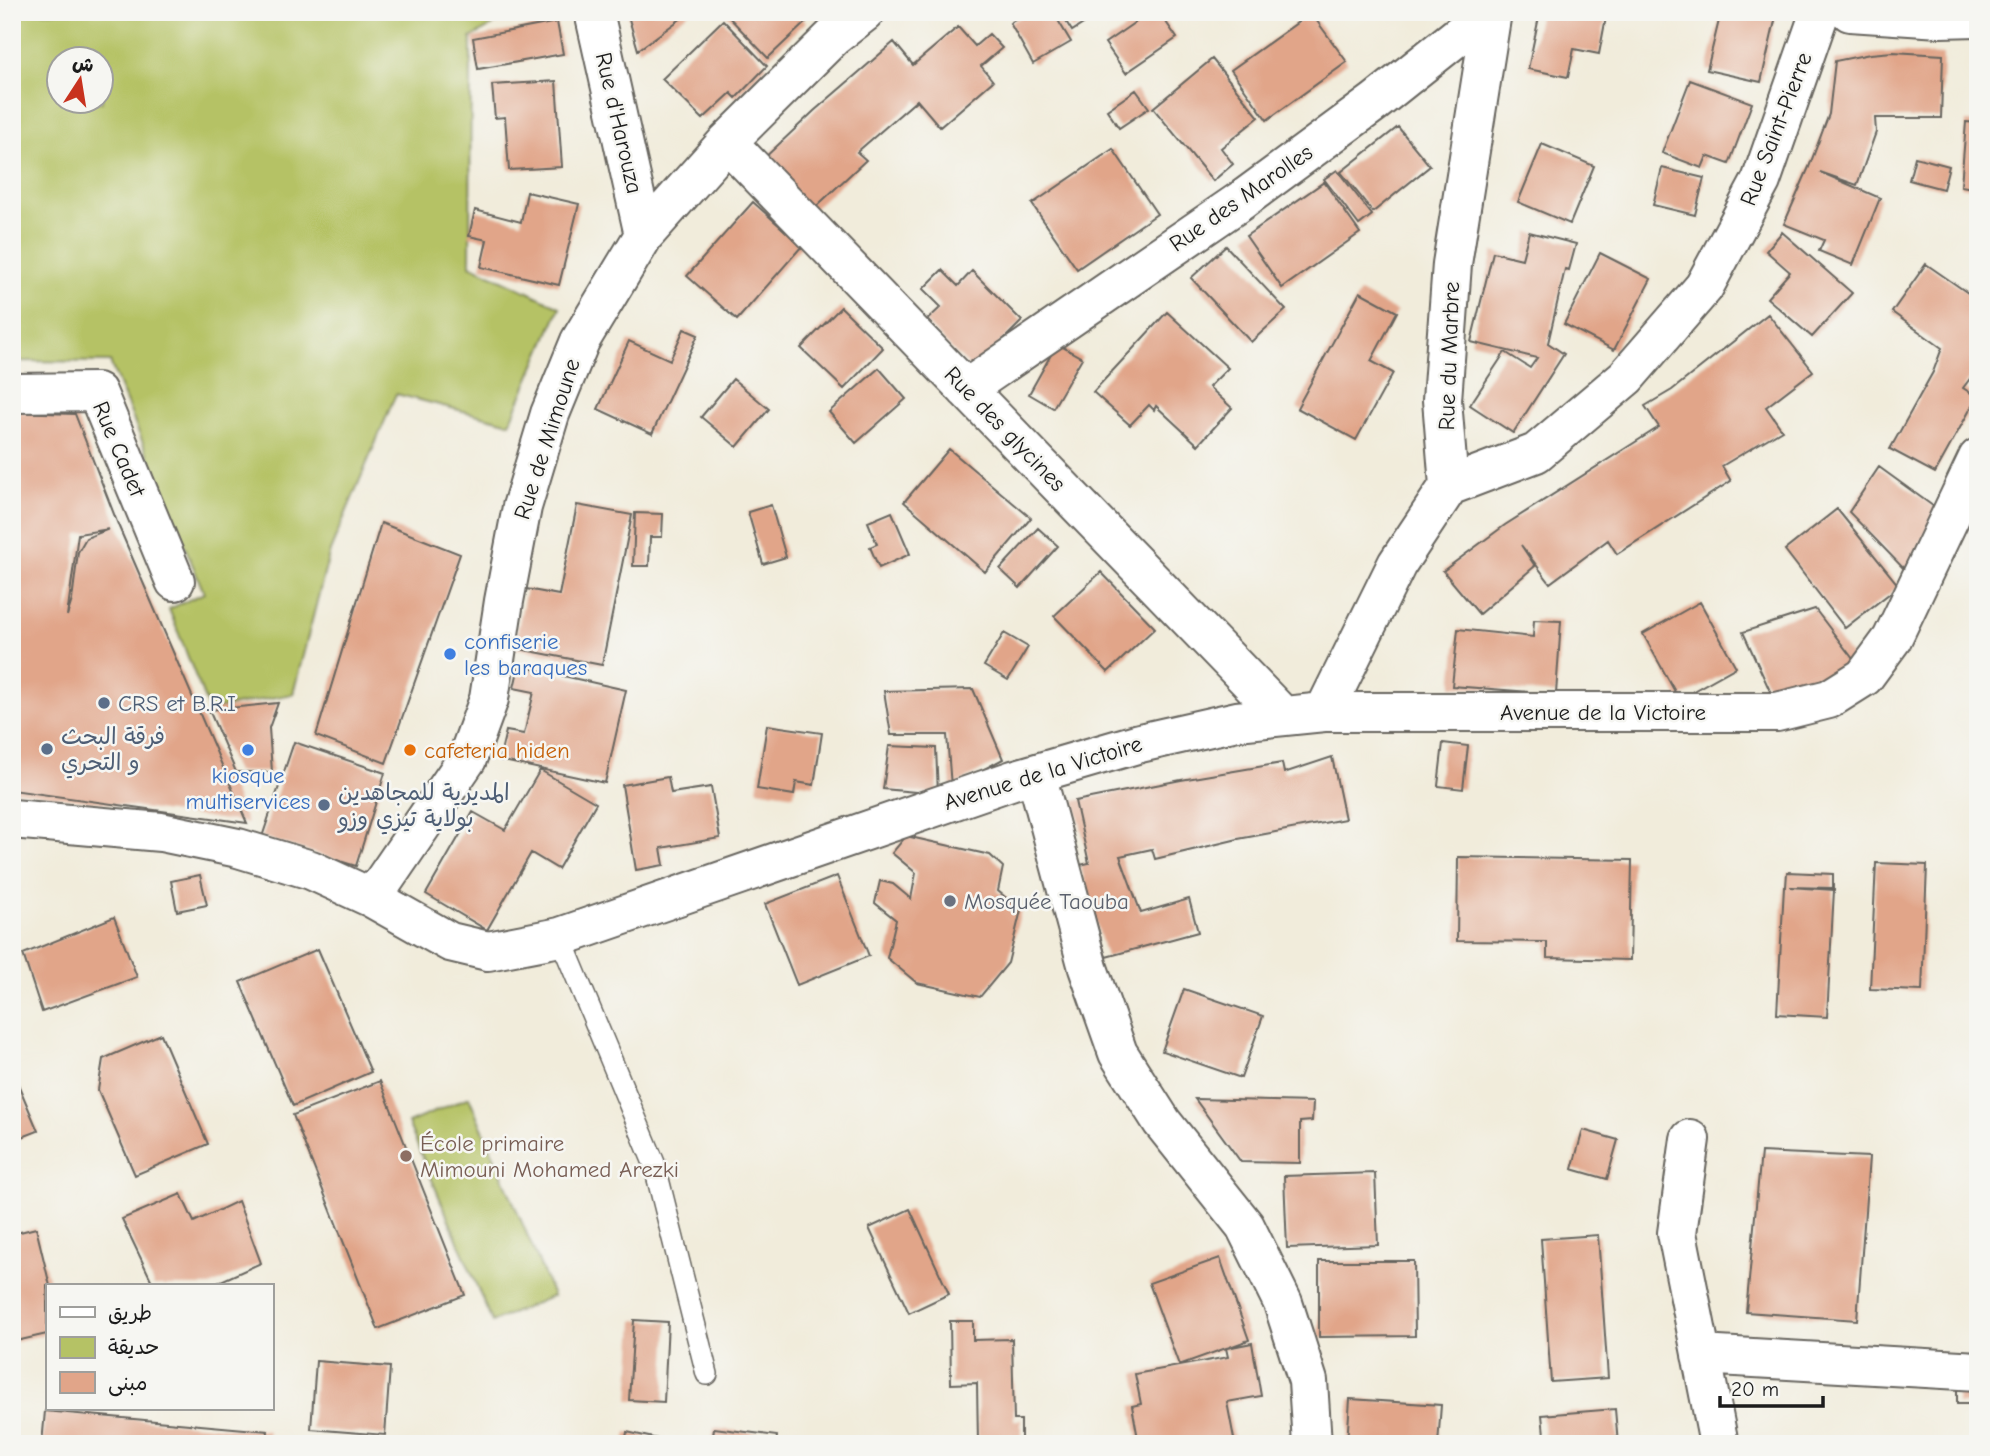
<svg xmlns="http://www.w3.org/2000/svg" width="1990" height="1456" viewBox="0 0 1990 1456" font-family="'Comic Neue','Playpen Sans Arabic',sans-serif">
	<rect width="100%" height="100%" fill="#f6f6f2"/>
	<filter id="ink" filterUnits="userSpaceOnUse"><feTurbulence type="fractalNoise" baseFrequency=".0143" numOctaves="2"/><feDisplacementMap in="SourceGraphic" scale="14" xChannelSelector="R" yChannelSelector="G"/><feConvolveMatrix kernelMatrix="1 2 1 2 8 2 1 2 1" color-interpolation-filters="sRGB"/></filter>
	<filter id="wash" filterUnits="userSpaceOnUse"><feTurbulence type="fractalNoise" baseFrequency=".00686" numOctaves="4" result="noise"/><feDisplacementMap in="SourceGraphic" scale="28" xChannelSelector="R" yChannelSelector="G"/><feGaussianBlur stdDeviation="1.57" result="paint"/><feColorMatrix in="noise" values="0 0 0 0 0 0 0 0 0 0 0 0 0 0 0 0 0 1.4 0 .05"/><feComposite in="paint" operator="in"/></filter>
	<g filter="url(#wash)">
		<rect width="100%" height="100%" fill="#f1ecdb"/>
		<!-- green -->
		<path fill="#b5c265" stroke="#686f40" stroke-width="2" fill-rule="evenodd" d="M12 12H504L505 18 471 38 470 265 560 307 510 423 396 394 330 551 293 694 209 710 169 609 204 593 110 362 12 361ZM60 60H102V102H60Z
			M469 1097 553 1296 492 1322 408 1123Z"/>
		<g id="blocks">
			<!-- building -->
			<path fill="#e1a589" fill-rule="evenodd" d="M514 12H560V14L516 22Z
				M627 12H690L638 50Z
				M724 12H796L806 22 768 58Z
				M1029 12H1053L1071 42 1033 64 1010 23Z
				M1060 12H1102L1072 31Z
				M1150 12H1159L1177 38 1126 73 1105 43Z
				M1540 12H1607L1599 54 1574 49 1568 77 1528 69Z
				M1721 12H1777L1761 82 1707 70Z
				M1311 13 1347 62 1267 120 1231 70Z
				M723 20 767 66 736 98 731 93 703 119 662 79Z
				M557 22 563 54 478 69 473 38Z
				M958 27 975 46 989 34 1002 48 981 66 993 81 940 127 917 100 857 152 866 160 808 214 759 163 814 111 894 42 913 65Z
				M1893 52 1943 55 1941 118H1875L1876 132 1857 185 1820 172 1880 198 1853 265 1819 251 1824 240 1784 224 1809 167 1829 114 1835 61 1870 54Z
				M1212 59 1259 117 1221 148 1233 164 1213 181 1153 108Z
				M1690 80 1752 103 1729 164 1707 156 1702 168 1662 153Z
				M556 81 562 167 509 170 505 117 495 118 492 85Z
				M1136 90 1149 108 1119 128 1107 110Z
				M1966 122 1978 123V189L1961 186Z
				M1398 127 1430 166 1373 212 1341 172Z
				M1542 144 1594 166 1570 224 1518 202Z
				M1113 149 1157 214 1077 269 1032 204Z
				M1915 157 1949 166 1943 189 1909 180Z
				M1662 168 1704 178 1695 215 1653 205Z
				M1337 170 1372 215 1359 225 1324 179Z
				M1324 182 1360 233 1282 288 1246 236Z
				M527 192 579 204 559 285 481 267 487 240 469 236 475 210 521 222Z
				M753 202 802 246 737 320 687 276Z
				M1529 232 1576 244 1569 270 1565 269 1548 343 1564 354 1513 433 1470 405 1505 352 1530 368 1537 358 1471 342 1493 252 1522 259Z
				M1782 232 1852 293 1812 337 1767 298 1790 272 1766 251Z
				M1226 246 1286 310 1251 342 1191 278Z
				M1600 253 1651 279 1614 350 1564 324Z
				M1926 264 1978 300V374L1975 372 1963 388 1977 397 1935 473 1890 449 1933 372 1942 348 1892 312Z
				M942 270 958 286 972 271 1022 321 973 370 925 322 941 307 923 289Z
				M1360 292 1397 312 1371 361 1393 373 1356 440 1297 408Z
				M841 307 883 348 844 389 801 348Z
				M1167 312 1228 368 1209 387 1232 408 1198 445 1156 406 1154 410 1149 405 1130 425 1093 392Z
				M1768 314 1813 371 1766 407 1782 430 1722 466 1731 481 1617 554 1608 540 1550 583 1521 545 1535 566 1479 614 1443 571 1505 525 1659 427 1645 406 1672 390Z
				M684 329 698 335 652 434 598 409 629 341 670 360Z
				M1057 344 1082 358 1053 408 1029 394Z
				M879 368 906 399 856 443 829 412Z
				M733 379 769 409 737 447 701 417Z
				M12 412 75 414 119 527 247 823 12 790ZM109 529 86 538 78 552 72 600 67 616 78 534Z
				M949 449 1031 518 985 572 904 502Z
				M1879 467 1937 509 1907 572 1849 512Z
				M577 505 632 515 602 665 514 648 526 589 559 595Z
				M771 505 786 557 763 564 748 512Z
				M1837 509 1899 586 1845 628 1785 550Z
				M892 512 910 554 879 568 870 547 877 544 868 522Z
				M635 513 663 514 662 537H650L649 566H633Z
				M381 523 460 554 386 763 316 736Z
				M1038 528 1058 546 1020 588 1000 569Z
				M1101 572 1155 628 1108 672 1054 616Z
				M1700 602 1736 667 1679 699 1643 634Z
				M1815 609 1856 663 1821 682 1775 702 1743 632Z
				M1534 620 1561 621 1556 694 1452 686 1458 629 1533 637Z
				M1004 633 1028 647 1008 680 984 666Z
				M519 666 626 690 605 783 499 760 506 731 524 734 534 692 514 688Z
				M973 689 1003 759 951 787 947 735H891L884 691Z
				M278 703 269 728 272 772H236L209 710Z
				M767 725 822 733 814 785 796 782 794 795 757 789Z
				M294 742 385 773 356 866 262 837Z
				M1443 743 1468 746 1463 789 1438 786Z
				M889 746 936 748 938 794 883 789Z
				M1332 757 1345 819 1238 839 1155 859 1152 849 1120 856 1141 913 1189 899 1198 932 1106 957 1080 865 1089 863 1075 801 1181 780 1282 763 1284 773Z
				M540 770 596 803 558 869 531 853 487 930 426 894 473 812 505 830Z
				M668 777 671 793 711 787 720 838 661 848 664 865 636 870 622 785Z
				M906 836 990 855 1003 867 998 891 1021 910 1008 963 980 997 917 983 887 958 896 920 875 903 880 881 893 884 911 899 916 873 892 853Z
				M1458 857 1632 860 1630 960 1547 958V942L1457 941Z
				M1876 863 1927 865 1922 991 1870 989Z
				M1787 872 1833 874V888L1790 887 1834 890 1827 1017 1777 1014 1784 887H1786Z
				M200 875 207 905 177 911 171 881Z
				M837 876 869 956 797 985 765 904Z
				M114 917 137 977 42 1012 23 954Z
				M318 949 371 1072 293 1106 240 982Z
				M1184 989 1263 1016 1241 1078 1162 1051Z
				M161 1034 208 1144 135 1175 98 1090 103 1059Z
				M12 1070 38 1131 12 1141Z
				M380 1081 465 1295 378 1329 293 1115Z
				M1195 1099 1313 1102 1312 1121 1300 1122V1163L1241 1162Z
				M1583 1130 1618 1140 1607 1179 1572 1169Z
				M1761 1152 1869 1157 1857 1320 1746 1312Z
				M1375 1173 1378 1245 1287 1248 1284 1176Z
				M181 1194 194 1222 238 1201 261 1263 210 1286H154L122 1219Z
				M910 1209 949 1294 909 1313 869 1228Z
				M36 1228 50 1286H47V1334L12 1342V1234Z
				M1598 1235 1608 1378 1551 1382 1541 1239Z
				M1220 1258 1249 1340 1227 1348 1252 1343 1261 1396 1227 1402 1235 1444H1139L1132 1406 1141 1404 1135 1374 1228 1357 1226 1348 1179 1365 1149 1283Z
				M1319 1261H1414L1415 1336 1319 1337Z
				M634 1320 668 1322 664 1402 629 1400Z
				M950 1321H973V1340L1012 1339 1014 1420H1021V1444H978L977 1383 951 1384Z
				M316 1361 390 1367 385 1435 311 1429Z
				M1957 1382H1978V1404H1957Z
				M1350 1399 1441 1405 1438 1444H1347Z
				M1615 1409 1618 1444H1545L1542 1415Z
				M45 1411 268 1431 267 1444H42Z
				M714 1428 777 1436 776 1444H712Z
				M627 1432 662 1440 661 1444H625Z"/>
		</g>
	</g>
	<g filter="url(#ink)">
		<use href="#blocks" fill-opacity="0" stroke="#67655f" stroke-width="2"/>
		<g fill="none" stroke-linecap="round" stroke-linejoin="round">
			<defs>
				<path id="lane" d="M560 937 654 1163 707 1374"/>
				<path id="street" d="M594 12 644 235
					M1850 12 1940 18 1978 17
					M727 142 1283 716
					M966 389 1242 200 1375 102 1488 12
					M12 393 97 392 175 581
					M1449 486 1536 453 1626 377 1704 287 1761 181 1820 12
					M1324 712 1397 564 1449 486 1442 400 1452 264 1492 12
					M1036 774 1088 968 1118 1053 1162 1122 1245 1226 1283 1303 1308 1381 1312 1444
					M12 819 161 832 238 848 311 870 372 898 450 942 488 951 560 937 1013 780 1140 743 1237 721 1324 712H1777L1829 699 1864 677 1892 639 1978 458
					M372 898 467 759 489 699 504 601 522 507 550 414 580 341 644 235 727 142 833 37 865 12
					M1690 1139 1677 1233 1719 1444
					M1701 1355 1978 1371"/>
			</defs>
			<!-- lane casing -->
			<use href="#lane" stroke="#67655f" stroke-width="24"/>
			<!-- street casing -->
			<use href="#street" stroke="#67655f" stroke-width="42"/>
			<!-- lane -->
			<use href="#lane" stroke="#fff" stroke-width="21"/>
			<!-- street -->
			<use href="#street" stroke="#fff" stroke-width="38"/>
		</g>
	</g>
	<!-- markers -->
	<g fill="#3f7fe0" stroke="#f6f6f2" stroke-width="2.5">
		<circle cx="450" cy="654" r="7"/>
		<circle cx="248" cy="750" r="7"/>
	</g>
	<g fill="#5c6f8a" stroke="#f6f6f2" stroke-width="2.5">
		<circle cx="104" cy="703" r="7"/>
		<circle cx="47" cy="749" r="7"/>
		<circle cx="324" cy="805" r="7"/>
	</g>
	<circle fill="#e8710a" stroke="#f6f6f2" stroke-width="2.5" cx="410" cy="750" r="7"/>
	<circle fill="#6b7280" stroke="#f6f6f2" stroke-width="2.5" cx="950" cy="901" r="7"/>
	<circle fill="#8d6e63" stroke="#f6f6f2" stroke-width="2.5" cx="406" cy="1156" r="7"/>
	<g text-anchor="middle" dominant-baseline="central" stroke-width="5" stroke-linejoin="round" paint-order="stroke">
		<!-- street labels -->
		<g font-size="23" fill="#1c1c1c" stroke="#f6f6f2">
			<text transform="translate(619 123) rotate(77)">Rue d'Harouza</text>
			<text transform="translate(1776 129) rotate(-69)">Rue Saint-Pierre</text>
			<text transform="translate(1241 198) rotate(-35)">Rue des Marolles</text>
			<text transform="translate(1449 356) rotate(-88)">Rue du Marbre</text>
			<text transform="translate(1005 429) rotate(46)">Rue des glycines</text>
			<text transform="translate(547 439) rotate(-72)">Rue de Mimoune</text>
			<text transform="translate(119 449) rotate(67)">Rue Cadet</text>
			<text x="1603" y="712">Avenue de la Victoire</text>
			<text transform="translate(1043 773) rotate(-17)">Avenue de la Victoire</text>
		</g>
		<!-- shop labels -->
		<g font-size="23" fill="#366cbe" stroke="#f6f6f2" text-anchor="start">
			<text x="464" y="641">confiserie<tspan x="464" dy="26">les baraques</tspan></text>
			<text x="248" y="775" text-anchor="middle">kiosque<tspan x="248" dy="26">multiservices</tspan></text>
		</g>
		<!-- service labels -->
		<g font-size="23" fill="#4e5e75" stroke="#f6f6f2" text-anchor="start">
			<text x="118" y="703">CRS et B.R.I</text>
			<text x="61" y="736">فرقة البحث<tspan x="61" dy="26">و التحري</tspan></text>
			<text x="338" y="792">المديرية للمجاهدين<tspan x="338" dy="26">بولاية تيزي وزو</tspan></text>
		</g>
		<!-- food labels -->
		<g font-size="23" fill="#c56008" stroke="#f6f6f2" text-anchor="start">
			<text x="424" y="750">cafeteria hiden</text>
		</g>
		<!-- worship labels -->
		<g font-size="23" fill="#5b616d" stroke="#f6f6f2" text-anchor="start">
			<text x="964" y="901">Mosquée Taouba</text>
		</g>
		<!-- education labels -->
		<g font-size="23" fill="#785e54" stroke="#f6f6f2" text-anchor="start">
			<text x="420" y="1143">École primaire<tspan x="420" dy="26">Mimouni Mohamed Arezki</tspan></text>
		</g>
	</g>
	<!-- margin -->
	<rect width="1990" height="1456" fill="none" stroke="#f6f6f2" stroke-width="42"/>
	<!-- legend -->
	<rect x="46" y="1284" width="228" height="126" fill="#f6f6f2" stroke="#9f9f9c" stroke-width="2"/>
	<rect x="60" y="1307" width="35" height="10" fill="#ffffff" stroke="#9f9f9c" stroke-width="2"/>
	<text x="108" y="1320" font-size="21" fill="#1c1c1c">طريق</text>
	<rect x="60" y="1337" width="35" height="21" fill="#b5c265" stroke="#9f9f9c" stroke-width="2"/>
	<text x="108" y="1354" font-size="21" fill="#1c1c1c">حديقة</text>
	<rect x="60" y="1372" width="35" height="21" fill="#e1a589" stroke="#9f9f9c" stroke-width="2"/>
	<text x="108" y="1390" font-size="21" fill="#1c1c1c">مبنى</text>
	<!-- north arrow -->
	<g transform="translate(80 80) rotate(12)"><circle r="33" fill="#f6f6f2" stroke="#9f9f9c" stroke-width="2"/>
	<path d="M0-5L12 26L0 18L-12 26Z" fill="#c8321e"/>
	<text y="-10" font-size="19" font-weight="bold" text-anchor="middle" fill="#1c1c1c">ش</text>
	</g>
	<!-- scale -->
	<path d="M1720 1396v10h103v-10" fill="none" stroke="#1c1c1c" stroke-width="3.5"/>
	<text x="1731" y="1396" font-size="21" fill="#1c1c1c" stroke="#f6f6f2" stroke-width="5" paint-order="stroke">20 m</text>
</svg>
